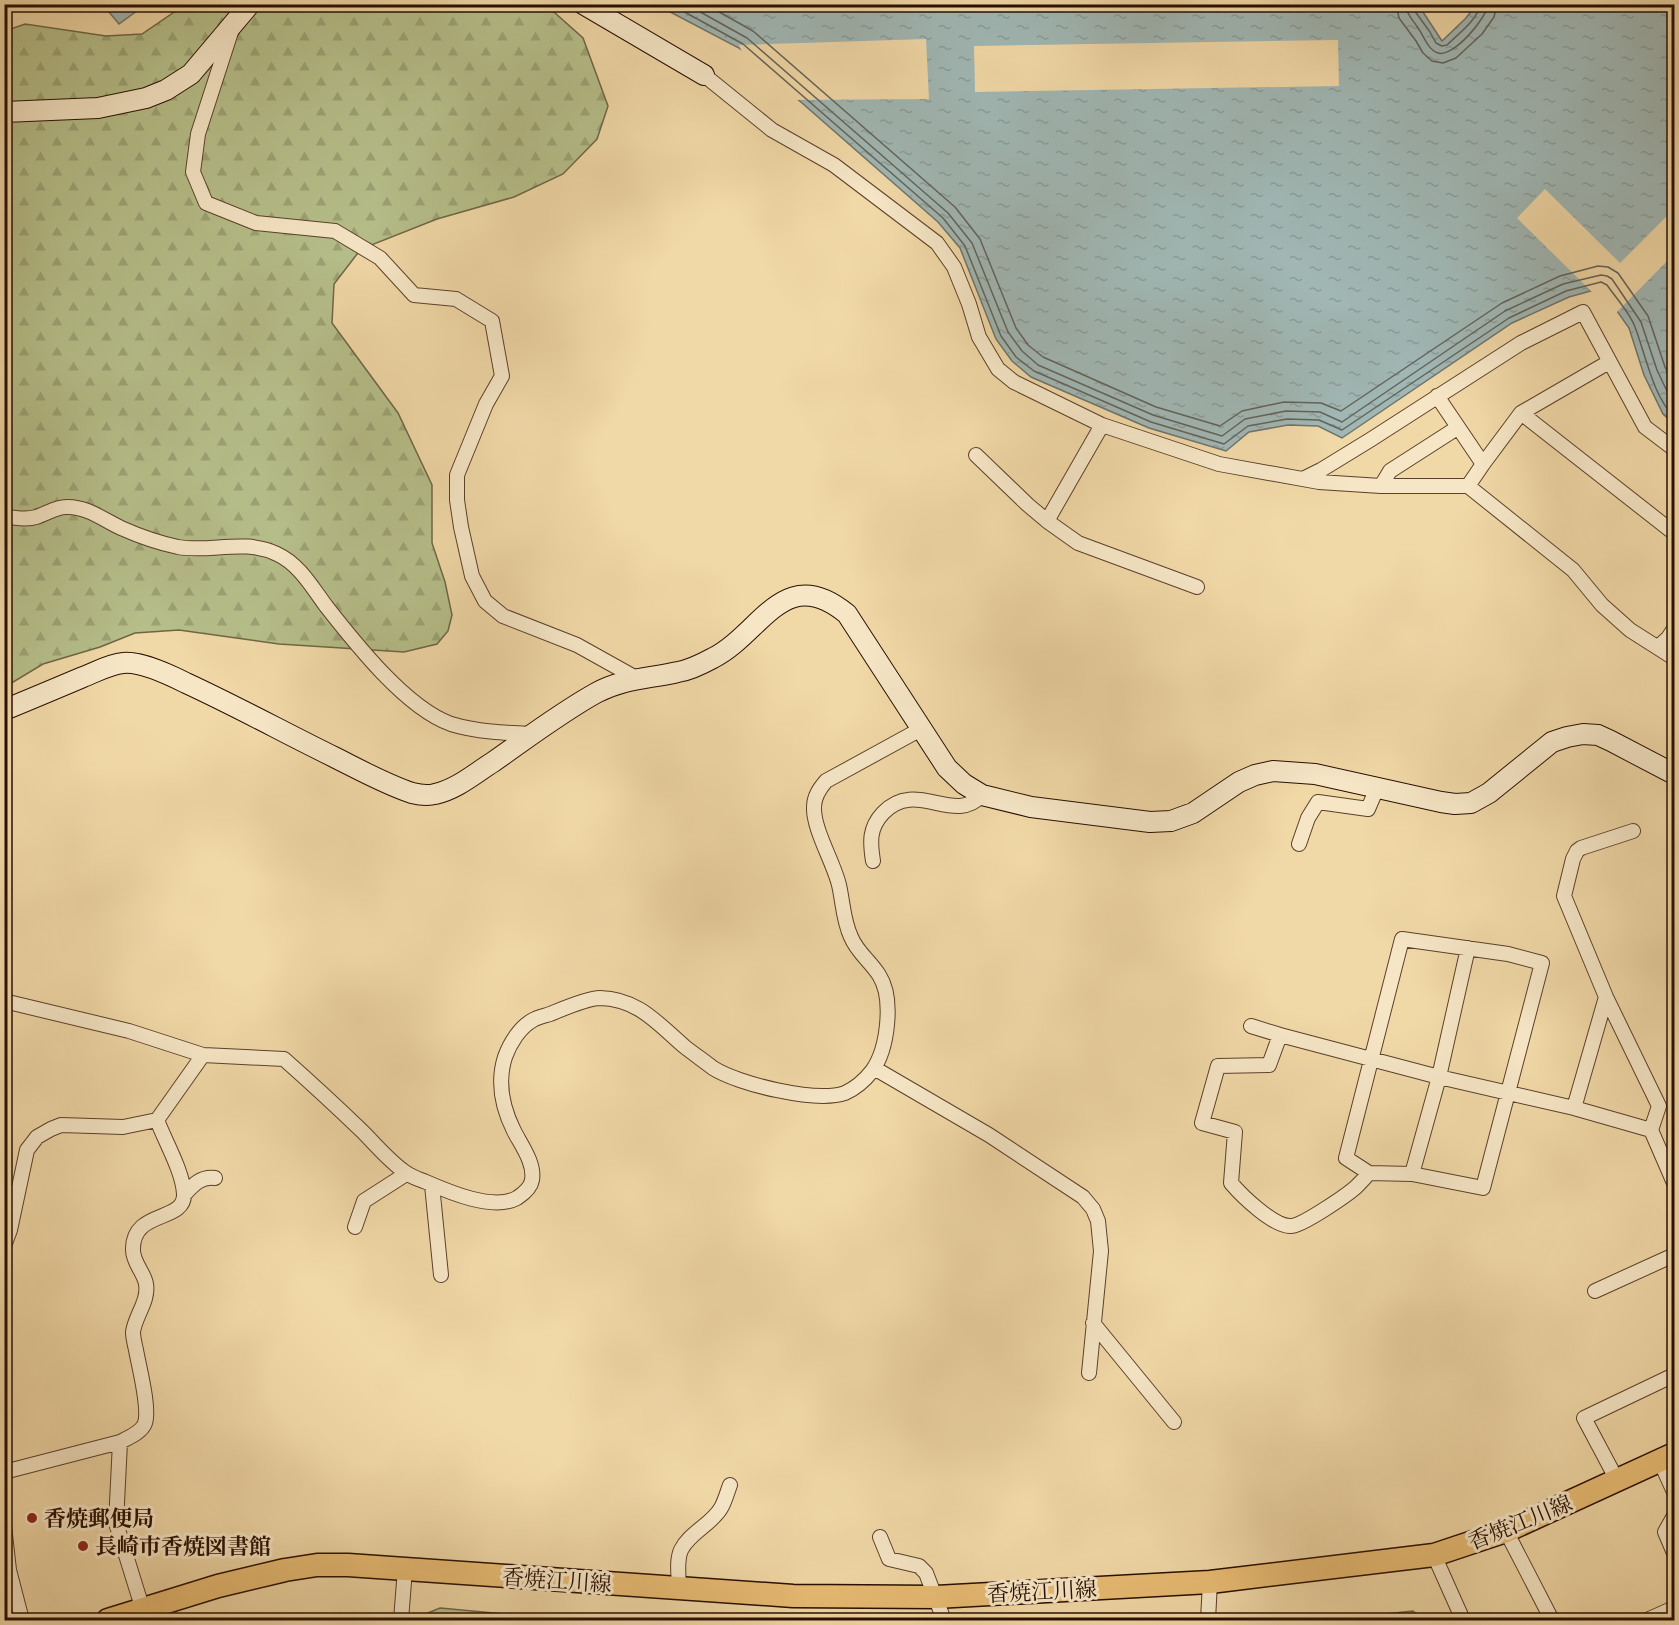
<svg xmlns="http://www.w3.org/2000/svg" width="1679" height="1625" viewBox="0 0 1679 1625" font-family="'Gentium Book Plus','Noto Serif JP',serif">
	<defs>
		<pattern id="forest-firs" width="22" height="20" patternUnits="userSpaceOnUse" patternTransform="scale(1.5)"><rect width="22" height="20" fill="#b6bf8a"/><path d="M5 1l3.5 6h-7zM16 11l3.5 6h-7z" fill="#9ca375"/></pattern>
		<pattern id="water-ripples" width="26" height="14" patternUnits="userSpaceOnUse" patternTransform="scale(1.5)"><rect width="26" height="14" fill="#a0b7b4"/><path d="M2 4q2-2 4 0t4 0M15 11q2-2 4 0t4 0" fill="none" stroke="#8a9c99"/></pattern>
	</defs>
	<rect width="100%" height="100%" fill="#f1d8a7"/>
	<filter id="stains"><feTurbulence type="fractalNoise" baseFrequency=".00333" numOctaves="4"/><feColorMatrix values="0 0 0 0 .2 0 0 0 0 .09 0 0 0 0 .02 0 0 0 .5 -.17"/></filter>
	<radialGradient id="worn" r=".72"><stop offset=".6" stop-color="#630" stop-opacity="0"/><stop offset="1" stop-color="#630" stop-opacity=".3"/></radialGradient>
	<!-- forest -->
	<path fill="url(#forest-firs)" stroke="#6f6646" stroke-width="1.5" d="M186 4 546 5 583 38 608 106 597 139 563 174 514 197 437 219 361 249 334 284 332 323 398 413 432 485V543L445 582 452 615 448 631 437 644 404 652 279 644 179 630 135 633 100 647 43 664 5 687V31L25 24 106 36 142 34Z"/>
	<!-- pitch -->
	<path fill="#b6bf8a" stroke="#6f6646" stroke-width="1.5" d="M440 1608 569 1620H424L425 1614Z
		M1413 1611 1425 1620H1326Z"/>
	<!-- water -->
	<path fill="url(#water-ripples)" stroke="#70736c" stroke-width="1.5" d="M1417 4 1423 12 1442 41 1466 18 1476 5H1674V424L1663 414 1644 375 1629 328 1601 288 1569 297 1512 323 1342 438 1318 426 1288 425 1249 432 1226 451 1149 428 1031 377 1012 361 996 339 960 248 938 222 739 48 657 5Z
		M103 5H145L119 24Z"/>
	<!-- pier -->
	<path fill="#f1d8a7" d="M926 39 929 99 793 100 743 55 739 45Z
		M1338 40 1339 86 975 92 974 46Z
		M1545 189 1620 263 1674 209V254L1616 313 1600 291 1590 294 1592 292 1517 218Z"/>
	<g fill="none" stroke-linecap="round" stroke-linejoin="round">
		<!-- shore -->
		<path stroke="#64625a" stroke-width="1.5" d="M670 4 743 44 943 218 965 246 1001 336 1016 357 1034 371 1151 422 1224 444 1248 426 1287 419 1319 420 1342 430 1509 318 1566 291 1601 282 1607 285C1616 298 1630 313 1635 327 1645 353 1654 399 1674 416
			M686 4 747 38 948 213 972 243 1008 332 1022 351 1038 365 1153 415 1222 436 1245 419 1286 411 1320 412 1342 422 1505 311 1563 284 1601 275 1607 276 1612 279 1641 322 1657 370 1674 406
			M705 4 753 31 955 207 980 239 1016 328 1028 345 1043 357 1156 407 1220 426 1242 411 1284 402 1321 403 1341 411 1502 303 1560 276 1598 266 1608 267 1618 273 1648 316 1665 367 1674 387
			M1396 4 1399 18 1416 41 1423 53 1432 61 1443 63 1456 58 1482 34 1494 17 1497 4
			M1405 4C1406 14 1413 20 1418 28 1424 36 1428 50 1438 53 1453 58 1487 18 1488 4
			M1413 4 1414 10 1430 32 1436 43 1442 46 1447 45C1458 34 1478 20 1480 4"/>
		<defs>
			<path id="street" d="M231 32 198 134 193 172 206 203 256 223 335 231 380 258 414 295 456 299 492 321 502 376 486 404 457 475V500L461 527 472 576 485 601 503 616 577 645 638 679
				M704 75 772 130 834 165 937 243 954 267 969 304 979 337 998 369 1014 382 1102 425 1219 464 1319 482 1381 486H1468L1573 570 1602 605 1630 630 1674 658
				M1437 396 1483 464
				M1521 413 1674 533
				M1102 425 1047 521 1078 543 1197 587
				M976 455 1028 505 1047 521
				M1303 479 1321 470 1370 440 1521 343 1583 312 1645 427 1674 449
				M1381 486 1390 471 1457 428
				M1468 486 1483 464 1521 413 1609 362
				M4 516C14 518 27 520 36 517 46 514 56 507 66 507 86 506 104 520 121 528 139 536 159 543 178 547 211 553 244 538 277 554 299 564 312 587 326 606 355 643 406 708 451 724 477 732 506 733 532 734
				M1658 647 1668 638 1674 629
				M1633 831 1581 848 1577 851 1573 859 1564 896 1606 997 1659 1106 1651 1130 1674 1183
				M1299 844 1308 818 1318 802 1368 809 1377 788
				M873 861C870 842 869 828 883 813 916 778 954 826 982 795
				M1402 939 1508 954 1542 963 1483 1188 1412 1174 1369 1173 1346 1158Z
				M4 1001 129 1031 203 1055 284 1059C310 1082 337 1107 362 1131 376 1145 389 1161 405 1172 411 1177 419 1179 426 1182 449 1192 493 1211 517 1198 523 1194 531 1187 532 1180 535 1163 521 1145 514 1131 502 1107 497 1082 505 1057 510 1043 520 1027 533 1020 538 1017 544 1016 550 1014 562 1009 588 998 600 998 639 999 658 1024 685 1047 694 1054 704 1061 713 1068 738 1084 816 1103 845 1093 856 1088 865 1080 872 1071 888 1049 894 998 879 975 870 961 857 952 851 937 843 920 843 902 839 885 834 863 813 829 814 807 814 796 820 788 826 781L921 729
				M1251 1026 1280 1035
				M874 1068 989 1135 1083 1197 1093 1209 1098 1221 1101 1251 1089 1373
				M1574 1108 1606 997
				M1369 1173C1365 1178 1360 1183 1356 1187 1347 1195 1302 1226 1291 1226 1274 1227 1242 1196 1231 1183L1235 1132 1202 1123 1218 1066 1269 1065 1280 1035 1439 1077 1574 1108 1651 1130
				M1412 1174 1439 1077 1468 948
				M432 1185 441 1275
				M184 1195C193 1185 201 1176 215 1178
				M355 1227 364 1201 406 1174
				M4 1246 10 1230 27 1150 37 1137 51 1129 61 1125 123 1127 157 1120 203 1055
				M1595 1291 1674 1255
				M1093 1323 1174 1422
				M120 1442C128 1438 142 1432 145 1423 150 1408 139 1367 136 1350 135 1345 133 1338 133 1332 135 1316 149 1301 146 1284 144 1272 133 1263 133 1250 132 1209 185 1223 184 1194 183 1172 165 1141 157 1120
				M1660 1461 1674 1492
				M4 1472 120 1442 116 1523 143 1610
				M1617 1480 1584 1418 1674 1375
				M1674 1516 1665 1532 1674 1553
				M4 1526 9 1570 22 1620
				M1506 1531 1552 1620
				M880 1537 889 1559 919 1566 926 1573 944 1620
				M1434 1555 1463 1620
				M679 1589C679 1577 676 1561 681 1550 690 1532 711 1525 721 1508 725 1501 727 1493 730 1485
				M401 1620 405 1569
				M1208 1620 1210 1582
				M1647 1620 1674 1608"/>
			<path id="secondary" d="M583 4 704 75
				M4 112 98 108 146 98 166 90 191 74 250 4
				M4 710C31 699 57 688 83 677 96 672 110 664 123 663 141 661 170 675 186 683 236 706 285 733 334 757 360 770 385 784 412 793 420 795 428 796 435 794 457 789 474 774 493 762 526 739 560 713 596 693 624 678 648 679 678 672 690 670 702 664 713 658 762 633 784 562 847 614L947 768 964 784 982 795 1031 807 1150 822 1171 821 1193 813 1239 782 1255 775 1273 771 1315 774 1441 802 1455 804 1471 803 1489 793 1552 742 1567 737 1583 734 1598 735 1611 741 1674 774"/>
			<path id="primary" d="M108 1620 218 1586 285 1570 317 1565H348L793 1596 936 1597 1210 1582 1434 1555 1506 1531 1674 1454"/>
		</defs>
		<!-- street casing -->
		<use href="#street" stroke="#5a402a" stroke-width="16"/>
		<!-- secondary casing -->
		<use href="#secondary" stroke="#280e01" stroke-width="22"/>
		<!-- primary casing -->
		<use href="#primary" stroke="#280e01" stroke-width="25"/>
		<!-- street -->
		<use href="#street" stroke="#f6e6c6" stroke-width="14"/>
		<!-- secondary -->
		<use href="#secondary" stroke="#f6e6c6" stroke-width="20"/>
		<!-- primary -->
		<use href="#primary" stroke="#e8bc74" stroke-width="22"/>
	</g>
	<!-- markers -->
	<g fill="#8f2418" stroke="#f6e6c6" stroke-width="2">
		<circle cx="32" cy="1518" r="6"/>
		<circle cx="83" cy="1546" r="6"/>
	</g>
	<g text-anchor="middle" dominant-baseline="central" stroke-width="6" stroke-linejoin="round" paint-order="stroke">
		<!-- poi labels -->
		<g font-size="22" font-weight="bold" fill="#280e01" stroke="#f6e6c6" text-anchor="start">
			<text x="44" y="1518">香焼郵便局</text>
			<text x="95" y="1546">長崎市香焼図書館</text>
		</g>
		<!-- street labels -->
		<g font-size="22" fill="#280e01" stroke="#f6e6c6">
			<text transform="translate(1520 1522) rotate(-22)">香焼江川線</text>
			<text transform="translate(557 1580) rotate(4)">香焼江川線</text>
			<text transform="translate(1042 1591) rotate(-3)">香焼江川線</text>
		</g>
	</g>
	<!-- margin -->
	<rect width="1679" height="1625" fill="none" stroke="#f1d8a7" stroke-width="24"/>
	<rect x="6" y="6" width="1667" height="1613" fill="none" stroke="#280e01" stroke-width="3"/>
	<rect x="12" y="12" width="1655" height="1601" fill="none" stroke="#280e01" stroke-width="1.5"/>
	<rect width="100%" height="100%" filter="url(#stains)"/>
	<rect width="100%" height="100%" fill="url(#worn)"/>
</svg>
